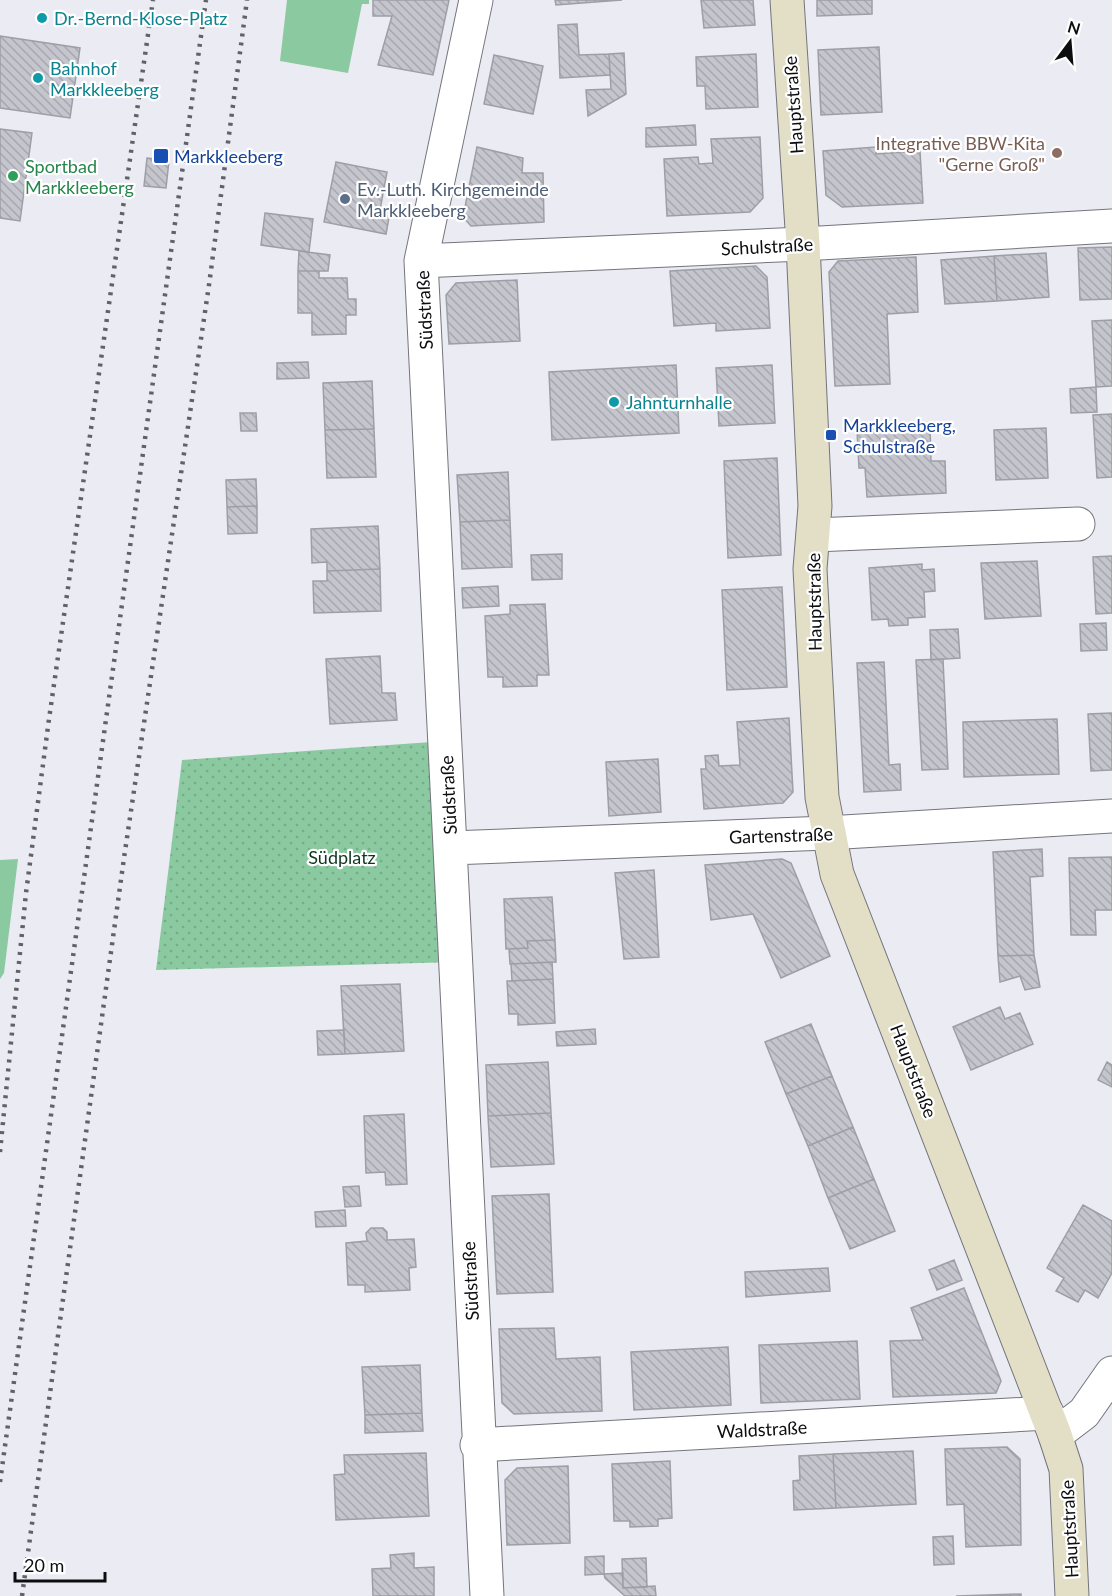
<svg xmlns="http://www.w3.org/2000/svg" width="1112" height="1596" viewBox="0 0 1112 1596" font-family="Lato,sans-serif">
	<defs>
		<pattern id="park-dots" width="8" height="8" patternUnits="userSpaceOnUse" patternTransform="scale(1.5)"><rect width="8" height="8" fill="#8bcaa0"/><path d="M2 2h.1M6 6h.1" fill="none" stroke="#77ac89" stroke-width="1.8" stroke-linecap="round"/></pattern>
		<pattern id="building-back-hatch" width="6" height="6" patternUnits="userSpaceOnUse" patternTransform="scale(1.5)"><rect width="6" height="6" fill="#c4c5cd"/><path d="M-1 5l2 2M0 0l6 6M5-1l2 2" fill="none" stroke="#a7a8af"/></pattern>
	</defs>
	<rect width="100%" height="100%" fill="#ebebf4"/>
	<!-- grass -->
	<path fill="#8bcaa0" d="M287 0H369V4H362L348 73 280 61Z
		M18 859 4 973 0 979V860Z"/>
	<!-- park -->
	<path fill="url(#park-dots)" d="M445 741 456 962 156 970 182 760Z"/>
	<!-- building -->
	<path fill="url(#building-back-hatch)" stroke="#9e9ea7" stroke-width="1.5" d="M373 0H449L433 75 378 65 392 16H373Z
		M555 0H622L556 5Z
		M701 0H753L755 25 704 28Z
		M817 0H872V14L817 16Z
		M577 24 579 55 609 54 610 75 560 78 558 25Z
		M0 36 80 48 70 118 0 108Z
		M879 47 882 112 821 115 818 50Z
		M624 53 626 94 588 116 586 90 611 89 609 54Z
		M756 54 758 107 706 109 705 86H697L696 57Z
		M494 55 543 66 533 114 484 104Z
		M695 125 696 145 646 147V128Z
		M0 129 32 133 20 221 0 218Z
		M760 137 763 198 750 212 667 216 664 159 698 157 699 164 713 163 711 139Z
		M477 147 523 158 522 173H543L544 222 471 226 463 217Z
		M876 147V154L920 151 923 203 842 207 826 195 823 151Z
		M147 158 169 161 166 188 144 186Z
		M336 162 387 172 380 210 390 212 386 234 324 222Z
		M265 213 313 219 309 252 261 245Z
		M1112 247V299L1080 300 1078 248Z
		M299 251 330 255 328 271H298Z
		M1046 253 1049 297 997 301 994 256Z
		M994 256 997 301 945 304 941 260Z
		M916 257 918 312 887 314 890 384 835 386 829 272 838 261Z
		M756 266 767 277 770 328 716 331V323L674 326 670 271Z
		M298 271H319V278H347L348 299H356V315H346V334L312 335V313H298Z
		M517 280 520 341 449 344 446 295 456 283Z
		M1112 320V386L1096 387 1092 321Z
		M308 362 309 378 277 379V363Z
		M676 365 679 433 552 440 549 372Z
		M772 365 775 423 719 426 716 368Z
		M372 381 374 429 325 430 323 383Z
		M1096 387 1097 412 1071 413 1070 389Z
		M240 413H256L257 431H241Z
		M1112 414V477L1097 478 1093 415Z
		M930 426 931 461H945L946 493 867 497 865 468H859L857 430Z
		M1046 428 1048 478 996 480 994 430Z
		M374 429 376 477 327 478 325 430Z
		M777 458 781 555 728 558 724 461Z
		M508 472 510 520 460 522 457 475Z
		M256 479 257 506 227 507 226 480Z
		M257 506V533L228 534 227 507Z
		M510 520 512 567 462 569 460 522Z
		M378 526 380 569 327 571V562L312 563 311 529Z
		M562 554V579L532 580 531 555Z
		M1112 556V613L1096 614 1093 557Z
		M1037 561 1041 616 985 619 981 563Z
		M922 564V570L934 569 935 591 924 592 925 617 908 618V625L889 626 888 619 872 620 869 568Z
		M380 569 381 611 314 613 313 581H327V571Z
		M498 586 499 606 463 608 462 588Z
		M782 587 787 687 727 690 722 590Z
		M545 604 549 675H537V686L503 687V677H488L485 616 510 614V605Z
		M1106 623 1107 650 1081 651 1080 624Z
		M958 629 960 658 931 660 930 630Z
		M380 656 382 693H395L397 720 330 724 326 659Z
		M943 659 948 769 922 770 916 660Z
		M884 662 889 765 900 764 901 790 864 792 857 663Z
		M1112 713V770L1091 771 1088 714Z
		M789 718 793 792 783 803 704 809 701 769H706L705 756 718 755 719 766 740 765 737 722Z
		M1057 719 1059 774 964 777 963 722Z
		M658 759 661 812 609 816 606 762Z
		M1042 849 1043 876 1030 877 1034 955 998 956 993 852Z
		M1112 857V910H1095L1096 935H1071L1069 858Z
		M782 859 791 863 830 956 781 978 753 914 711 920 705 865Z
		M654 870 659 957 624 959 615 873Z
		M552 897 555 940 527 941 528 948 506 949 504 899Z
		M555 940 556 962 510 964 509 949 528 948 527 941Z
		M1034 955 1040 987 1025 990 1020 976 1000 982 998 956Z
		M552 962 553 979 512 981 511 964Z
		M553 979 555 1023 518 1025V1014H509L507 981Z
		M400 984 404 1051 345 1054 341 986Z
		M1000 1007 1005 1019 1020 1013 1033 1044 971 1070 953 1027Z
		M811 1024 832 1076 786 1094 765 1042Z
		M595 1029 596 1044 557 1046 556 1032Z
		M344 1030 345 1054 318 1055 317 1031Z
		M548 1062 551 1113 488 1116 486 1065Z
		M1107 1062 1112 1065V1087L1098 1080Z
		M832 1076 853 1127 808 1146 786 1094Z
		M551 1113 554 1164 491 1167 488 1116Z
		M404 1114 407 1184 386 1185 385 1172 366 1173 364 1116Z
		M853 1127 874 1179 828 1198 808 1146Z
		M874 1179 895 1231 850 1249 828 1198Z
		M359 1186 361 1206 345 1207 343 1187Z
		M549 1194 553 1292 497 1294 492 1196Z
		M1083 1205 1112 1221V1273L1098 1298 1085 1290 1078 1302 1056 1291 1064 1278 1047 1268Z
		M345 1210 346 1226 316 1227 315 1212Z
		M371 1228H383L387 1232V1240L414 1239 416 1267 409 1268 410 1290 365 1292V1285H348L346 1243 367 1241 366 1233Z
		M954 1260 962 1280 937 1290 929 1270Z
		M828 1268 830 1291 746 1297 745 1272Z
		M964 1288 1001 1381 996 1393 893 1397 890 1341 923 1340 911 1308Z
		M554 1328 556 1359 600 1357 602 1411 514 1414 502 1403 499 1329Z
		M857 1341 860 1399 761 1403 759 1345Z
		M728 1347 731 1405 634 1410 631 1352Z
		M420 1365 422 1413 365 1415 362 1367Z
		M422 1413 423 1431 365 1433V1415Z
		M1007 1447 1020 1459 1021 1545 966 1547 964 1504 947 1505 945 1449Z
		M913 1451 916 1504 836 1508 833 1454Z
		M426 1453 429 1516 336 1520 334 1475 345 1474 344 1455Z
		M833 1454 836 1508 794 1510 793 1481 800 1480 799 1456Z
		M670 1461 672 1518 658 1519V1526L630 1527V1521H614L612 1464Z
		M568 1466 570 1543 507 1545 505 1480 517 1468Z
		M953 1536 954 1564 934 1565 933 1537Z
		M414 1553V1568L434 1567V1596H373L372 1569 391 1568 390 1555Z
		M604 1556V1574L585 1575V1557Z
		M646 1558 647 1587 623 1588 622 1559Z
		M623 1573V1588L655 1586 656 1596H625L605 1578 604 1574Z
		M1021 1594V1596H956Z"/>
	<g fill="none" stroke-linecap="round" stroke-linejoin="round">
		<defs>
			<path id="minor" d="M476 0 421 261 487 1596
				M421 261 803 244 1112 226
				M814 535 1078 524
				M451 848 827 833 1112 816
				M1055 1435 1084 1413 1112 1373
				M477 1445 1047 1413"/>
			<path id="secondary" d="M787 0 803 244 815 506 810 569 822 797 837 874 1055 1435 1066 1469 1072 1596"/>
		</defs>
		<!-- minor casing -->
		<use href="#minor" stroke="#74747c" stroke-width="35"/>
		<!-- secondary casing -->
		<use href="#secondary" stroke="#74747c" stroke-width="35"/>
		<!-- minor -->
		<use href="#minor" stroke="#fff" stroke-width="33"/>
		<!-- secondary -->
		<use href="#secondary" stroke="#e2dfc6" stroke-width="33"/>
		<!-- rail -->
		<path stroke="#616266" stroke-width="4.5" stroke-dasharray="3 6" stroke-linecap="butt" d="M0 1152 26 893 49 719 153 0
			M0 1482 206 0
			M22 1596 124 858 209 285 247 0"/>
	</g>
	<!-- markers -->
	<g fill="#0f9aa8" stroke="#fff" stroke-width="2">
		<circle cx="42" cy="18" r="6"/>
		<circle cx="38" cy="78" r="6"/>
		<circle cx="614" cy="402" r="6"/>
	</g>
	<circle fill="#8d6e63" stroke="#fff" stroke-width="2" cx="1057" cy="153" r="6"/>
	<g fill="#1a4fb4" stroke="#fff" stroke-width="2">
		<rect x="153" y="148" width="16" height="16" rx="3"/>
		<rect x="825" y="429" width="12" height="12" rx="3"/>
	</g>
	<circle fill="#2e9e5b" stroke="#fff" stroke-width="2" cx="13" cy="176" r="6"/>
	<circle fill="#5c6f8a" stroke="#fff" stroke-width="2" cx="345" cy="199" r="6"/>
	<g text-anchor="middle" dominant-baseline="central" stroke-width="4.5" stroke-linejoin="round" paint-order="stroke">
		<!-- culture labels -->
		<g font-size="18" fill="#0d838f" stroke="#fff" text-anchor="start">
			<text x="54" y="18">Dr.-Bernd-Klose-Platz</text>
			<text x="50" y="68">Bahnhof<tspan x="50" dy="21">Markkleeberg</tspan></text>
			<text x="626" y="402">Jahnturnhalle</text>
		</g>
		<!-- street labels -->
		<g font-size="18" fill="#0c0d0f" stroke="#fff">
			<text transform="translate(793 105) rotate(-94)">Hauptstraße</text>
			<text transform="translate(767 246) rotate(-3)">Schulstraße</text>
			<text transform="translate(424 310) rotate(-93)">Südstraße</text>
			<text transform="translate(814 602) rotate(-91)">Hauptstraße</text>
			<text transform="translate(448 795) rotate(-93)">Südstraße</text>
			<text transform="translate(781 835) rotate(-2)">Gartenstraße</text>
			<text transform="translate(914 1071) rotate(69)">Hauptstraße</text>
			<text transform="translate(470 1281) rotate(-93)">Südstraße</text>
			<text transform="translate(762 1429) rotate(-3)">Waldstraße</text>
			<text transform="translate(1069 1529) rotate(-93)">Hauptstraße</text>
		</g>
		<!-- education labels -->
		<g font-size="18" fill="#785e54" stroke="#fff" text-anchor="end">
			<text x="1045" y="143">Integrative BBW-Kita<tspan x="1045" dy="21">"Gerne Groß"</tspan></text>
		</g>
		<!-- transit labels -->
		<g font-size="18" fill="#164399" stroke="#fff" text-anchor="start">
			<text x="174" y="156">Markkleeberg</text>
			<text x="843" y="425">Markkleeberg,<tspan x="843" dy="21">Schulstraße</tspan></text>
		</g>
		<!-- leisure labels -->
		<g font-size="18" fill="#27864d" stroke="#fff" text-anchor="start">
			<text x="25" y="166">Sportbad<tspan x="25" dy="21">Markkleeberg</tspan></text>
		</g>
		<!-- service labels -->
		<g font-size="18" fill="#4e5e75" stroke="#fff" text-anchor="start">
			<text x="357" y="189">Ev.-Luth. Kirchgemeinde<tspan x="357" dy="21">Markkleeberg</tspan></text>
		</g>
		<!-- park labels -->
		<g font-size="18" fill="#0e3720" stroke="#fff">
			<text x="342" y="857">Südplatz</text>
		</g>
	</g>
	<!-- north arrow -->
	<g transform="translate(1070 42) rotate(16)" stroke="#ffffff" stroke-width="4.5" paint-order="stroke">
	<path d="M0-4.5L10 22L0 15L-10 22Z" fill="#0c0d0f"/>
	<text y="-9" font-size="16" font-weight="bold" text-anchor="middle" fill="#0c0d0f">N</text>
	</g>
	<!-- scale -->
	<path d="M15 1572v9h90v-9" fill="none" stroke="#0c0d0f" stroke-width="3"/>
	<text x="24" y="1572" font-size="18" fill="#0c0d0f" stroke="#ffffff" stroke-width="4.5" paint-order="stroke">20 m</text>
</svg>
